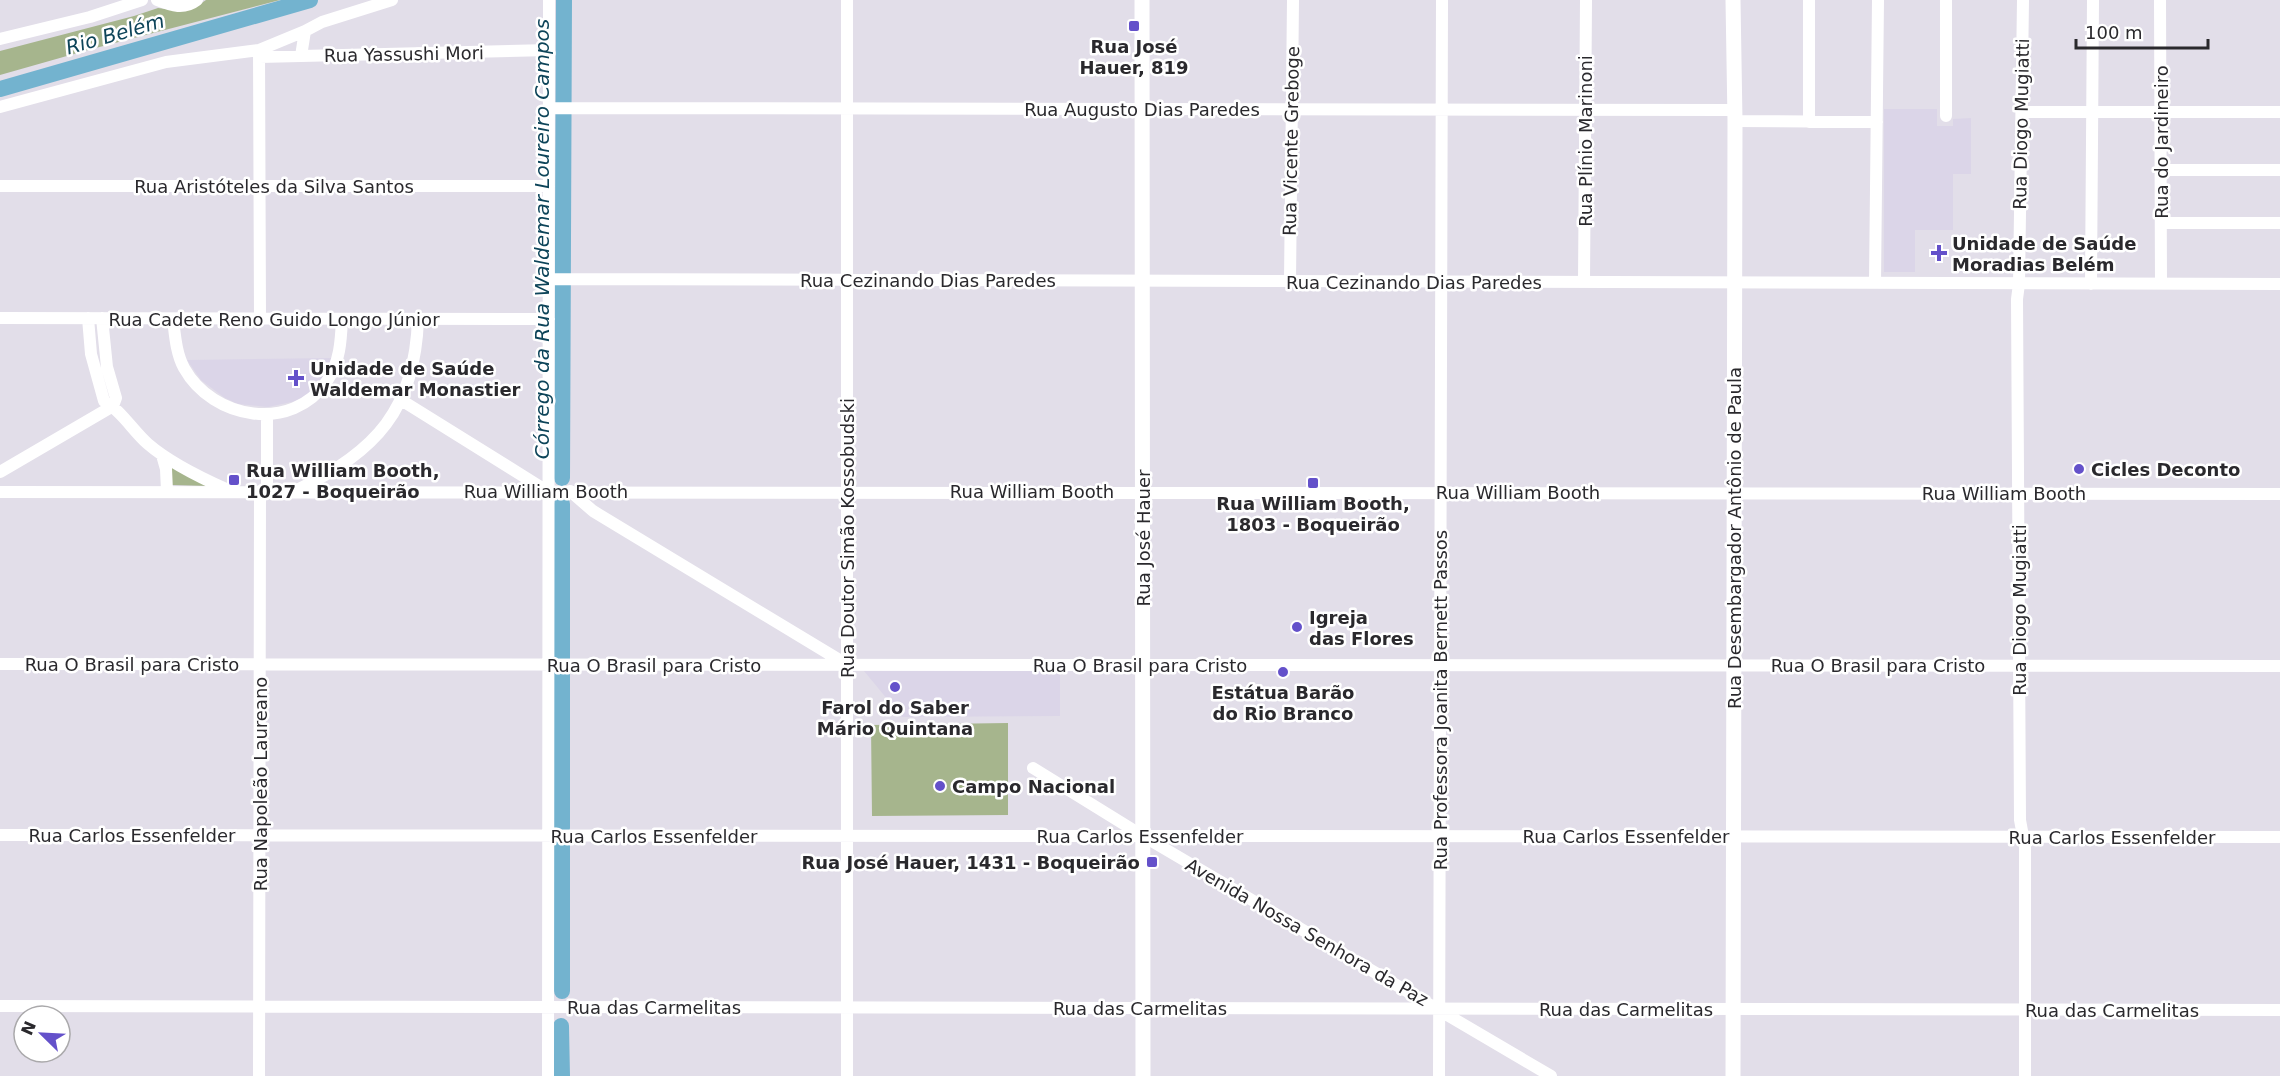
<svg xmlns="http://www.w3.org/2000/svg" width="2280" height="1076" viewBox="0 0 2280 1076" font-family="'DejaVu Sans',sans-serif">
	<rect width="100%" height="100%" fill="#e2dee9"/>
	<!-- built -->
	<path fill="#dbd5e8" d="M1884 109H1937V126H1953V119L1971 118V174H1953V230H1915V272H1884Z
		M334 358 328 372 309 394 296 401 268 407 238 404 225 398 201 380 187 360Z
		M1060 670V716L902 717 864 671Z"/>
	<!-- green -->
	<path fill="#a6b58d" d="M206 0H280L88 50 0 75V51L134 16 158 8 183 11 197 6Z
		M169 465 210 486 172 485Z
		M1008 723V815L872 816 871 725Z"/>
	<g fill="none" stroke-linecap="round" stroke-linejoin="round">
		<!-- river -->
		<path stroke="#73b3cf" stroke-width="16" d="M0 89 310 0
			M562 478 564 0
			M562 504V828
			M562 991V841
			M561 1026 562 1076"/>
		<!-- minor -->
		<path stroke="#fff" stroke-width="12" d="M157 0C172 6 184 10 197 0
			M847 0V1076
			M1809 0V122
			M1946 0V116
			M2023 0 2019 284 2017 299 2020 820 2025 847V1076
			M2160 0 2161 284
			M0 39 90 17 142 0
			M259 50 260 319
			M301 56 305 31
			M259 57 549 50
			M0 107 166 62 259 50 305 31 322 22 392 0
			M549 108 1735 110
			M2022 112H2280
			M1735 121 1877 122
			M2161 170H2280
			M0 186H549
			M2161 223H2280
			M549 279 2280 284
			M1290 281 1293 0
			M1584 282 1586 0
			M1875 283 1878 0
			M2091 284 2093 0
			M0 318 549 319
			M88 318 91 354 104 401C121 410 133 431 148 444 170 463 199 477 226 489
			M102 318 107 367 116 398 113 406
			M173 319C175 335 176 353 184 368 213 420 292 433 327 381 340 362 341 341 342 319
			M401 400 547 491
			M162 455 166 469 167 491
			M0 472 113 406
			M297 490C376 452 415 409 418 319
			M267 491V416
			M570 491 593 511 846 664
			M0 492 2280 494
			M0 664 2280 666
			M1033 768 1143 836 1551 1076
			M0 835 2280 837
			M0 1006 2280 1010
			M259 1076 260 491
			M548 1076 549 0
			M1439 1076 1442 0"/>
		<!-- major -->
		<path stroke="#fff" stroke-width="15" d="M1142 0 1143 1076
			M1733 1076 1735 121 1733 0"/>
	</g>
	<!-- markers -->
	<g fill="#6451ca" stroke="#fff" stroke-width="2">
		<rect x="1128" y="20" width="12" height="12" rx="3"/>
		<path d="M1936 244h6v6h6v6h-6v6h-6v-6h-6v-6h6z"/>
		<path d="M293 369h6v6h6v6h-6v6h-6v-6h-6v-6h6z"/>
		<circle cx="2079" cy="469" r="6"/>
		<rect x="228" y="474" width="12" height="12" rx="3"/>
		<rect x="1307" y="477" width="12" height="12" rx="3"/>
		<circle cx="1297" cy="627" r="6"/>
		<circle cx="1283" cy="672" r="6"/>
		<circle cx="895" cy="687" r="6"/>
		<circle cx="940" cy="786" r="6"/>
		<rect x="1146" y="856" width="12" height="12" rx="3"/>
	</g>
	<g text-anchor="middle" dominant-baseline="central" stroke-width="5" stroke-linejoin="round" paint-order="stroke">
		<!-- poi labels -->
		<g font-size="18" font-weight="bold" fill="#2a292d" stroke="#fff" text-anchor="start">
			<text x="1134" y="46" text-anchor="middle">Rua José<tspan x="1134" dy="21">Hauer, 819</tspan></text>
			<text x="1952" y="243">Unidade de Saúde<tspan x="1952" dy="21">Moradias Belém</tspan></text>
			<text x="310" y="368">Unidade de Saúde<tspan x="310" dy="21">Waldemar Monastier</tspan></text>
			<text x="2091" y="469">Cicles Deconto</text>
			<text x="246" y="470">Rua William Booth,<tspan x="246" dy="21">1027 - Boqueirão</tspan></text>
			<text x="1313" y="503" text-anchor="middle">Rua William Booth,<tspan x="1313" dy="21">1803 - Boqueirão</tspan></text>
			<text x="1309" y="617">Igreja<tspan x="1309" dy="21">das Flores</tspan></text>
			<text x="1283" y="692" text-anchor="middle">Estátua Barão<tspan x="1283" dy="21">do Rio Branco</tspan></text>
			<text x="895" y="707" text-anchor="middle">Farol do Saber<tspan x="895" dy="21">Mário Quintana</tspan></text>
			<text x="952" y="786">Campo Nacional</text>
			<text x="1140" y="862" text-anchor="end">Rua José Hauer, 1431 - Boqueirão</text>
		</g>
		<!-- street labels -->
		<g font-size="18" fill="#2a292d" stroke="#fff">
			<text transform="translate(404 54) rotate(-1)">Rua Yassushi Mori</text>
			<text x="1142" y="109">Rua Augusto Dias Paredes</text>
			<text transform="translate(2021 124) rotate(-89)">Rua Diogo Mugiatti</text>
			<text transform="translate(1291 141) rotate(-89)">Rua Vicente Greboge</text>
			<text transform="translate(1585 141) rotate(-90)">Rua Plínio Marinoni</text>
			<text transform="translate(2161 142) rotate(-90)">Rua do Jardineiro</text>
			<text x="274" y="186">Rua Aristóteles da Silva Santos</text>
			<text x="928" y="280">Rua Cezinando Dias Paredes</text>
			<text x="1414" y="282">Rua Cezinando Dias Paredes</text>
			<text x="274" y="319">Rua Cadete Reno Guido Longo Júnior</text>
			<text x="546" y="491">Rua William Booth</text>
			<text x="1032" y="491">Rua William Booth</text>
			<text x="1518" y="492">Rua William Booth</text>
			<text x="2004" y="493">Rua William Booth</text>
			<text transform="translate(847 538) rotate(-90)">Rua Doutor Simão Kossobudski</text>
			<text transform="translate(1143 538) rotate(-90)">Rua José Hauer</text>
			<text transform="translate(1734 538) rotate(-90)">Rua Desembargador Antônio de Paula</text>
			<text transform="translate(2019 610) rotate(-90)">Rua Diogo Mugiatti</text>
			<text x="132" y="664">Rua O Brasil para Cristo</text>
			<text x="654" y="665">Rua O Brasil para Cristo</text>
			<text x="1140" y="665">Rua O Brasil para Cristo</text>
			<text x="1878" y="665">Rua O Brasil para Cristo</text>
			<text transform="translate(1440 700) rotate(-90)">Rua Professora Joanita Bernett Passos</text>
			<text transform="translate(260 784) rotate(-90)">Rua Napoleão Laureano</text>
			<text x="132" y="835">Rua Carlos Essenfelder</text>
			<text x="654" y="836">Rua Carlos Essenfelder</text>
			<text x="1140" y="836">Rua Carlos Essenfelder</text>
			<text x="1626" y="836">Rua Carlos Essenfelder</text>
			<text x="2112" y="837">Rua Carlos Essenfelder</text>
			<text transform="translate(1307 932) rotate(30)">Avenida Nossa Senhora da Paz</text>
			<text x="654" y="1007">Rua das Carmelitas</text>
			<text x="1140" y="1008">Rua das Carmelitas</text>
			<text x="1626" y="1009">Rua das Carmelitas</text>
			<text x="2112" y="1010">Rua das Carmelitas</text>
		</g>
		<!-- water labels -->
		<g font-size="20" font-style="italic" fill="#0d4459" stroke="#fff">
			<text transform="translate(115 34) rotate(-16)">Rio Belém</text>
			<text transform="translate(542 239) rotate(-90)">Córrego da Rua Waldemar Loureiro Campos</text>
		</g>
	</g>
	<!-- north arrow -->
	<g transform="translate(42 1034) rotate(294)"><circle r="28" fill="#ffffff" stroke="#aaa9ab" stroke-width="1.5"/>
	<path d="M0-4.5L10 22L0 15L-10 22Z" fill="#6451ca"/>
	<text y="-9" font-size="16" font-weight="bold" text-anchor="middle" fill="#2a292d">N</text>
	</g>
	<!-- scale -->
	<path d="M2076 39v9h132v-9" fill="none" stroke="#2a292d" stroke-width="3"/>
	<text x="2085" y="39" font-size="18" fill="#2a292d" stroke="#ffffff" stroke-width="4.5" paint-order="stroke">100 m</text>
</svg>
